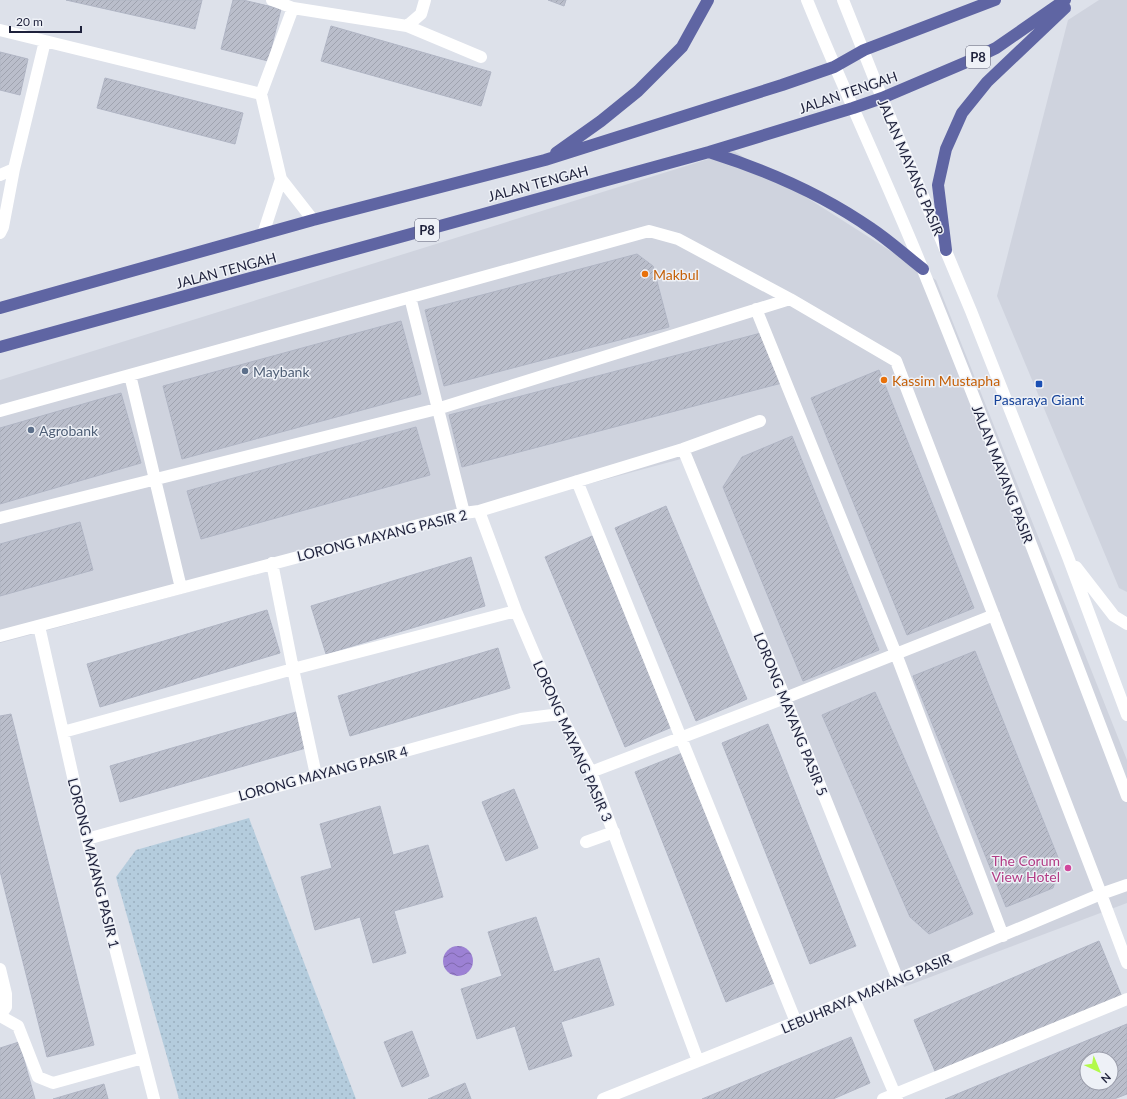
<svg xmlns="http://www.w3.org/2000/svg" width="1127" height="1099" viewBox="0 0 1127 1099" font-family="Lato,sans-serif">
	<defs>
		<pattern id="grass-dots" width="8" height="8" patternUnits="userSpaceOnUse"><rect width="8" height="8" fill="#b4ccdd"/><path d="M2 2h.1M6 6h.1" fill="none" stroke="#9aafbf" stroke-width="1.8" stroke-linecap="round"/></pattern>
		<pattern id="water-waves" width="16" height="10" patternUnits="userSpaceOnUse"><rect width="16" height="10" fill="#9c81d4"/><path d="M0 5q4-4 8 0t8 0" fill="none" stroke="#7f69ad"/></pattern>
		<pattern id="building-hatch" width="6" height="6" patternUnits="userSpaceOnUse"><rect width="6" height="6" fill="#babecb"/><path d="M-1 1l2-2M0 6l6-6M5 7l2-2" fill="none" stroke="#9fa3af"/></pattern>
	</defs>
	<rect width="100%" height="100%" fill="#dde1ea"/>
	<!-- built -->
	<path fill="#cfd3de" d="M1099 0H1127V592L1119 588 997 296 1068 20Z
		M734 151 936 280 1127 760V903L904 987 692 456 0 643V380Z"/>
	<!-- grass -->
	<path fill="url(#grass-dots)" d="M249 818 356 1099H179L116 877 136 850Z"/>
	<!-- water -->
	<path fill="url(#water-waves)" d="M443 961a15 15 0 1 1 30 0a15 15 0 1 1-30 0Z"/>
	<!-- building -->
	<path fill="url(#building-hatch)" stroke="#b0b5c4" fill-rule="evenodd" d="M66 0H202L195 29Z
		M233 0H243L281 9 268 61 221 49Z
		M548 0H566L564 6Z
		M331 26 491 72 481 106 321 61Z
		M0 52 28 59 20 95 0 90Z
		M105 78 243 113 235 144 97 108Z
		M637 254 653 266 669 327 444 386 425 310Z
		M401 321 421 394 182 459 163 386Z
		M761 333 782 383 462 467 449 415Z
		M879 370 974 608 907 635 811 398Z
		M121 393 141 463 0 504V428Z
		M416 427 430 475 201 539 187 491Z
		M792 436 879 650 803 681 723 487 742 457Z
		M666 506 747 699 696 721 615 528Z
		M80 522 93 570 0 596V544Z
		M592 536 672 727 625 747 545 557Z
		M471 557 485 606 326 654 311 606Z
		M267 610 280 653 100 707 87 664Z
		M498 648 510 688 350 736 338 696Z
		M975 651 1061 865 1053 888 1006 907 913 676Z
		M875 692 973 914 929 934 910 917 822 715Z
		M296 712 306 748 120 802 110 766Z
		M11 714 94 1045 47 1057 0 871V716Z
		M768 724 856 946 810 964 722 743Z
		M685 752 777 982 726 1002 635 772Z
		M514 789 538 848 506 861 482 802Z
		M380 806 393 855 428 845 443 897 394 911 406 953 373 963 360 917 315 930 301 877 332 868 320 824Z
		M536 917 554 972 599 958 614 1005 561 1022 572 1056 529 1070 515 1026 477 1039 461 989 502 976 488 932Z
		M1099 941 1122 997 937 1076 914 1020Z
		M1127 1024V1094L1114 1099H945ZM1087 1059H1111V1083H1087Z
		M412 1031 429 1076 402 1087 384 1042Z
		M851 1037 870 1083 833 1099H702Z
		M19 1042 35 1099H0V1048Z
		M465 1083 471 1099H428Z
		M104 1084 108 1099H53Z"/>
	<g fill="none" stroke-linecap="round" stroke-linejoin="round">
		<!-- minor -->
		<path stroke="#fff" stroke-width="12" d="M272 0 293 8
			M807 0C844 91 886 179 923 270 994 444 1060 620 1127 796
			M843 0 882 98 971 311 1068 557 1127 715
			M407 26 481 57
			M0 30 261 94 281 179 313 220
			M261 94 293 8 407 26 421 14 425 0
			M0 175 14 169
			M0 233 3 227 14 169 45 41
			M263 234 281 179
			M410 297 464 513
			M756 309 896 654 1003 936
			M130 375 181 588
			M0 411 649 231 678 239 790 299 896 361 1101 894 1127 963
			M683 449 785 698 898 980
			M577 481 796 1022
			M479 511 516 611 560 714 591 772 698 1061
			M0 518 437 409 790 299
			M272 563 293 669 316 775
			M1076 567 1114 616 1127 624
			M39 626 87 839 154 1099
			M0 636 464 513 479 511 683 449 760 421
			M63 732 293 669 516 611
			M591 772 785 698 994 615
			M87 839 521 719 560 714
			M586 842 614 832
			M0 969 6 994V1007L0 1016
			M854 999 897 1099
			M0 1016 18 1026 38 1077 53 1083 143 1058
			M603 1099 796 1022 1101 894 1127 885
			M883 1099 1127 999"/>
		<!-- major -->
		<path stroke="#5f65a3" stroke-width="12" d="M709 152C766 170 822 194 872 229 890 241 906 256 923 269
			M556 153 601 121 638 91 682 47 708 0
			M946 250 938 185 946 149 962 113 987 82 1065 8
			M0 308 313 220 545 160 782 85 834 67 864 50 995 0
			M0 347 709 152 853 108 882 98 969 61 996 48 1065 0"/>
	</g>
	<!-- markers -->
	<g fill="#e8710a" stroke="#eef1f7" stroke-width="1.5">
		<circle cx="645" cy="274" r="4"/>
		<circle cx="884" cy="380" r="4"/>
	</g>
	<g fill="#5c6f8a" stroke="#eef1f7" stroke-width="1.5">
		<circle cx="245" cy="371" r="4"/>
		<circle cx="31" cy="430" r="4"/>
	</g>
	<rect fill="#1a4fb4" stroke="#eef1f7" stroke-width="1.5" x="1035" y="380" width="8" height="8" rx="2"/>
	<circle fill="#d1479c" stroke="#eef1f7" stroke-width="1.5" cx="1068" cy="868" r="4"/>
	<g text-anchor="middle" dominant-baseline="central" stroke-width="3" stroke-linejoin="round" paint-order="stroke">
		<!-- shield labels -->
		<g fill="#eef1f7" stroke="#5c5f73" stroke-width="1">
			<rect x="966" y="46" width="24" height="22" rx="3"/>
			<rect x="415" y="219" width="24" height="22" rx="3"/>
		</g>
		<g font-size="13" font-weight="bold" fill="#1e213b">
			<text x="978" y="57">P8</text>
			<text x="427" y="230">P8</text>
		</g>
		<!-- street labels -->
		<g font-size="14" fill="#1e213b" stroke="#eef1f7">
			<text transform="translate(848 92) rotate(-19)">JALAN TENGAH</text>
			<text transform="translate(911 167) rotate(67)">JALAN MAYANG PASIR</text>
			<text transform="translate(538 183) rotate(-15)">JALAN TENGAH</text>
			<text transform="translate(226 270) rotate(-15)">JALAN TENGAH</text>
			<text transform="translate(1003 474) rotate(69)">JALAN MAYANG PASIR</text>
			<text transform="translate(382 535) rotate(-14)">LORONG MAYANG PASIR 2</text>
			<text transform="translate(791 714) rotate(68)">LORONG MAYANG PASIR 5</text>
			<text transform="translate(573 741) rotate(66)">LORONG MAYANG PASIR 3</text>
			<text transform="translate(323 773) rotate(-15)">LORONG MAYANG PASIR 4</text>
			<text transform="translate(94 863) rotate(76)">LORONG MAYANG PASIR 1</text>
			<text transform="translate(866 993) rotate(-23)">LEBUHRAYA MAYANG PASIR</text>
		</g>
		<!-- food labels -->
		<g font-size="14" fill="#c56008" stroke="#eef1f7" text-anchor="start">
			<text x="653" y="274">Makbul</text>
			<text x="892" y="380">Kassim Mustapha</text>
		</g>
		<!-- service labels -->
		<g font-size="14" fill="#4e5e75" stroke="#eef1f7" text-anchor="start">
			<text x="253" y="371">Maybank</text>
			<text x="39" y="430">Agrobank</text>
		</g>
		<!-- transit labels -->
		<g font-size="14" fill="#164399" stroke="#eef1f7">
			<text x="1039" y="399">Pasaraya Giant</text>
		</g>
		<!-- hotel labels -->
		<g font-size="14" fill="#b23c85" stroke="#eef1f7" text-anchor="end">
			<text x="1060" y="860">The Corum<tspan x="1060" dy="16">View Hotel</tspan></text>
		</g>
	</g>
	<!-- north arrow -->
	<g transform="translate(1099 1071) rotate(136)"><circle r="19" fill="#eef1f7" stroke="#9b9eac"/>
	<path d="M0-3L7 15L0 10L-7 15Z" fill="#b2fa4b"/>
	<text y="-6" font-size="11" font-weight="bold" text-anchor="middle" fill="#1e213b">N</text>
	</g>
	<!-- scale -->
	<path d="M10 26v6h71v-6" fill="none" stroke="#1e213b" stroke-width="2"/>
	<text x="16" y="26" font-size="12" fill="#1e213b" stroke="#eef1f7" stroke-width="3" paint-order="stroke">20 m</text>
</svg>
